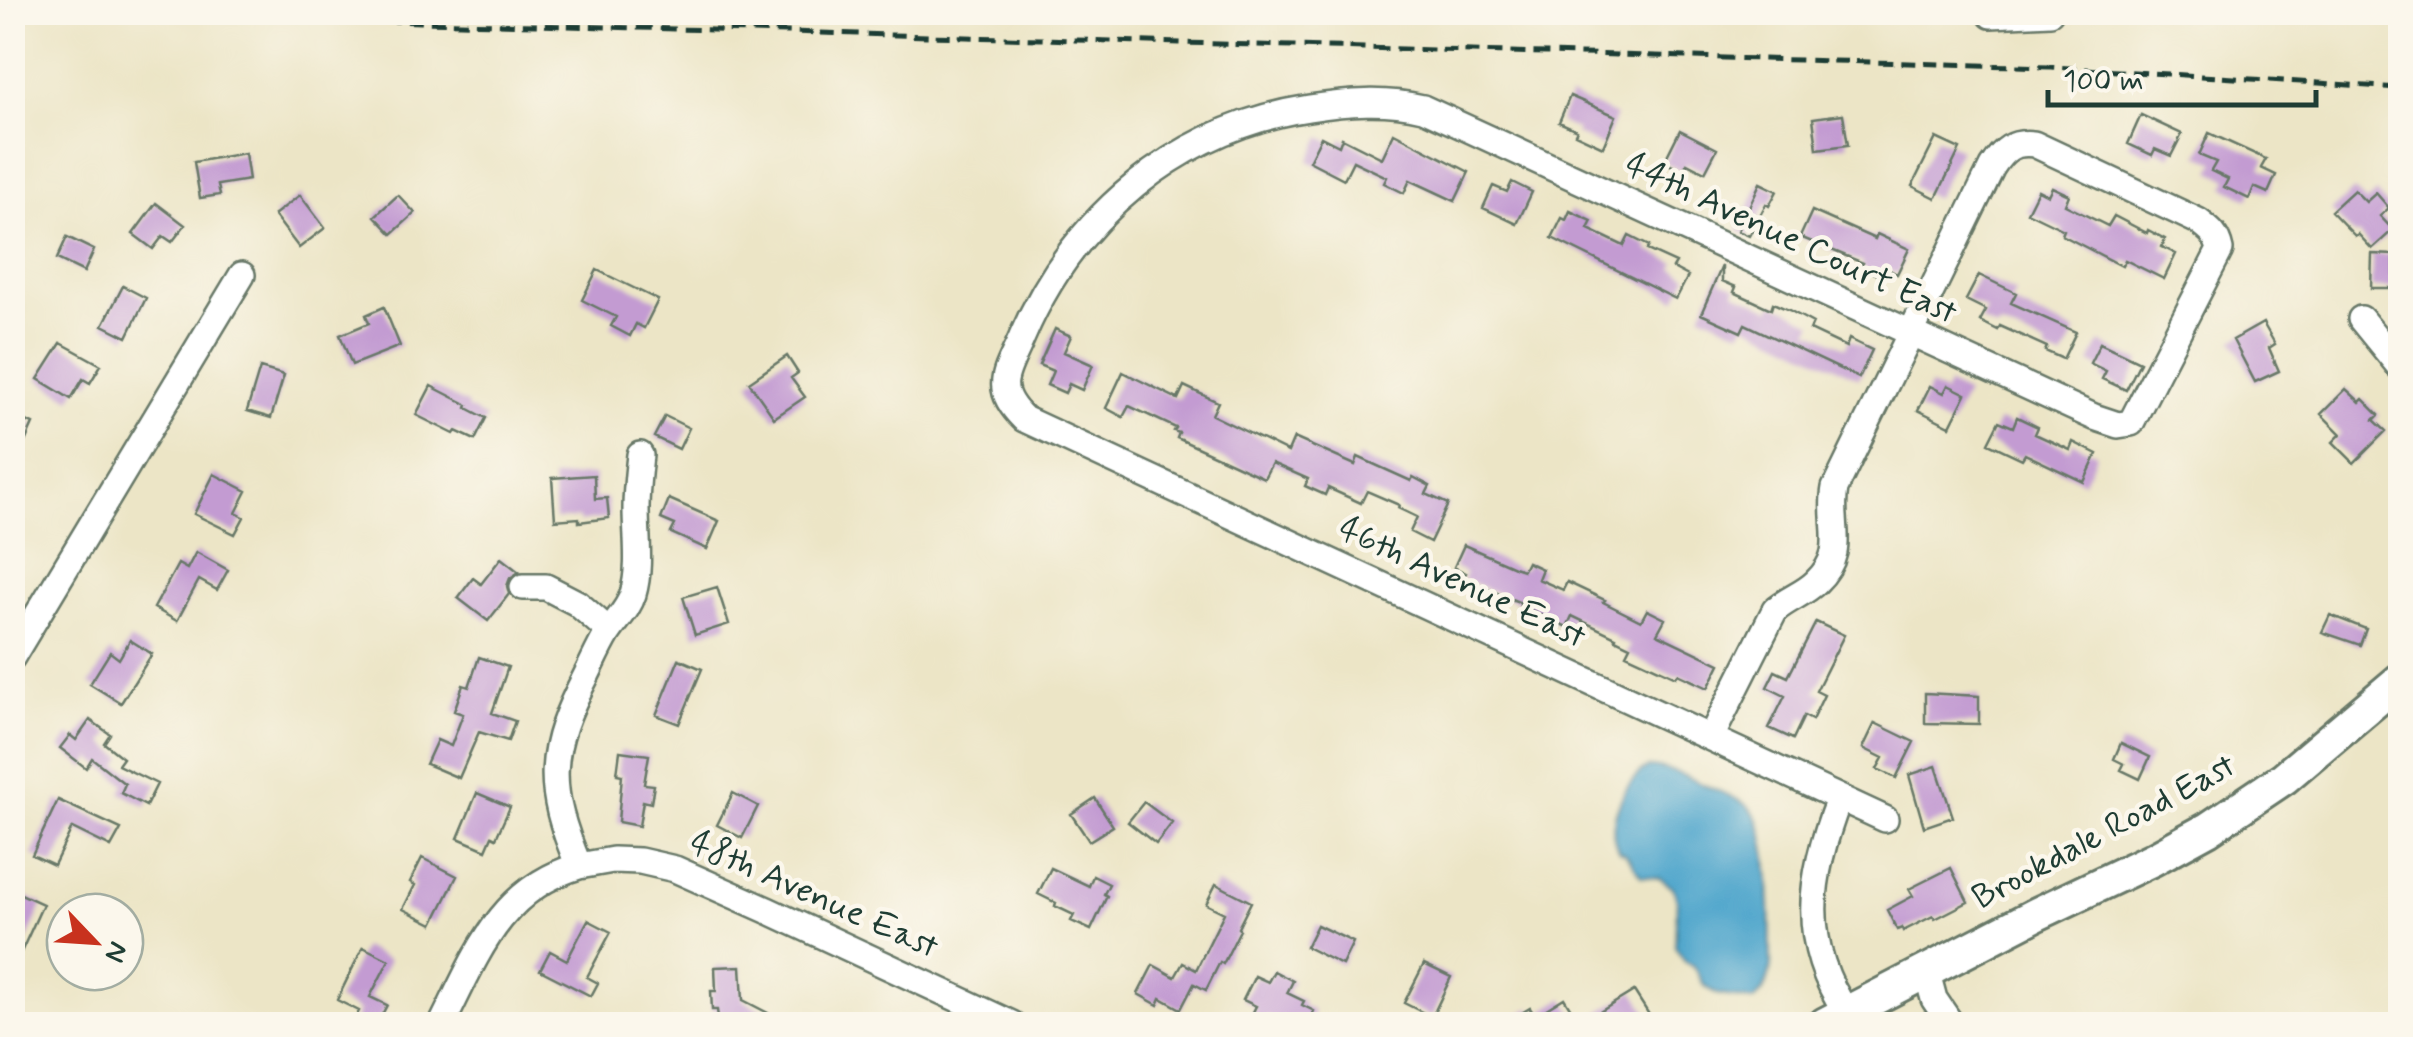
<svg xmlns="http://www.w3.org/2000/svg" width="2413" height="1037" viewBox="0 0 2413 1037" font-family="Mynerve,sans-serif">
	<rect width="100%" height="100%" fill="#fbf7ec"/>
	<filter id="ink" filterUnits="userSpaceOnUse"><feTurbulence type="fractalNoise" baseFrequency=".01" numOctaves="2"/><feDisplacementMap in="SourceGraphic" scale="20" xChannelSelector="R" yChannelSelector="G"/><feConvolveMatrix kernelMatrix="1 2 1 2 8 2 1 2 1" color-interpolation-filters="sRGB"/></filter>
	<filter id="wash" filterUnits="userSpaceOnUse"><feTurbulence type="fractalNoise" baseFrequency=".0048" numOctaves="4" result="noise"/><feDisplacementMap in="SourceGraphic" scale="40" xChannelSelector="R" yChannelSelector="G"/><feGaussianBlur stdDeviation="2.25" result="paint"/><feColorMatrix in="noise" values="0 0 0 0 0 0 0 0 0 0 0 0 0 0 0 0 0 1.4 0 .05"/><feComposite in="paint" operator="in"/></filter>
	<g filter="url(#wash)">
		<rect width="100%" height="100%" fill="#ece5c6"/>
		<!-- water -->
		<path fill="#4fa6cc" stroke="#377280" stroke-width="2.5" d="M1649 767C1670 768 1689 778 1707 786 1722 793 1744 799 1754 813 1773 837 1770 932 1771 965 1769 980 1766 991 1753 1001L1717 994 1704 985 1694 966 1686 962 1680 954 1675 946 1677 900 1673 887 1659 878 1641 876C1636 870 1632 861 1627 856 1618 848 1621 857 1616 845 1607 820 1626 778 1649 767Z"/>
		<g id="blocks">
			<!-- building -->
			<path fill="#c39bd2" d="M1570 96 1616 116 1603 147 1575 134 1577 130 1559 122Z
				M1843 114 1848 145 1817 149 1813 118Z
				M2141 115 2182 134 2171 156 2155 149 2152 155 2128 144Z
				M1680 130 1717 149 1705 172 1687 163 1683 171 1664 162Z
				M1394 133 1469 172 1455 201 1410 180 1404 193 1384 183 1387 177 1353 161 1344 179 1309 161 1321 137 1339 146 1342 138 1382 158Z
				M2209 133 2266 159 2261 168 2276 175 2268 193 2254 187 2249 199 2224 187 2228 179 2211 171 2216 162 2199 155Z
				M1936 138 1960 149 1936 198 1912 186Z
				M245 153 249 180 218 185 220 195 200 198 194 162Z
				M1512 182 1532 192 1517 224 1483 208 1493 186 1507 192Z
				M1760 183 1777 191 1769 206 1766 204 1749 236 1738 231Z
				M2052 187 2069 195 2065 205 2108 226 2114 216 2147 233 2148 230 2165 239 2162 247 2176 254 2164 279 2125 260 2122 266 2062 235 2064 230 2027 212 2038 190 2048 195Z
				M2354 190 2366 202 2376 193 2389 208 2380 216 2393 230 2372 249 2358 234 2355 236 2331 211Z
				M300 195 325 228 299 248 274 215Z
				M398 195 415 213 392 234 375 216Z
				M156 203 185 225 172 242 163 236 153 249 133 234Z
				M1570 211 1592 221 1588 229 1624 246 1629 236 1649 246 1647 250 1676 263 1673 268 1688 276 1676 299 1552 238 1562 218 1566 220Z
				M1812 211 1875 239 1877 234 1909 249 1897 274 1884 267 1880 276 1861 267 1863 263 1800 237Z
				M67 237 94 250 84 272 57 259Z
				M2372 254 2394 255V288H2371Z
				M1722 266V281L1736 287 1734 292 1771 309 1773 303 1789 310 1813 323 1810 330 1846 347 1849 339 1872 350 1859 378 1745 324 1741 332 1701 314Z
				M597 270 658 300 644 328 636 324 630 336 611 326 616 317 582 300Z
				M1979 275 2016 293 2011 303 2076 332 2063 359 2045 351 2047 347 2000 326 1998 330 1980 321 1986 310 1966 300Z
				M123 286 146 298 127 337 103 325Z
				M384 307 400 346 352 365 340 335 369 323 366 315Z
				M2263 323 2275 344 2269 348 2279 371 2255 382 2233 340Z
				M1055 329 1071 336 1064 352 1093 365 1082 390 1069 384 1065 393 1047 385 1053 371 1039 365Z
				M61 343 101 365 90 383 83 379 71 399 38 379Z
				M2100 343 2140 362 2126 390 2102 379 2106 371 2090 363Z
				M787 356 798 373 791 378 805 397 774 418 749 382Z
				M260 368 284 375 271 418 247 411Z
				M1123 372 1178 399 1184 386 1218 402 1212 415 1288 452 1294 438 1355 465 1358 457 1411 481 1413 477 1430 486 1426 494 1448 504 1430 542 1410 532 1417 517 1398 508 1399 505 1367 491 1361 503 1328 488 1325 495 1305 486 1308 479 1272 463 1264 478 1177 438 1179 433 1174 431 1176 428 1129 406 1123 417 1106 408Z
				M1948 385 1966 394 1950 426 1918 410 1930 386 1944 393Z
				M431 386 468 405 467 408 486 418 475 440 456 431 454 434 416 415Z
				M2346 389 2360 402 2363 399 2379 415 2374 420 2386 431 2354 463 2333 442 2341 434 2321 414Z
				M12 414 33 424 25 442 12 436Z
				M665 416 689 428 679 449 654 437Z
				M2017 417 2038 427 2035 434 2070 450 2073 442 2097 454 2084 482 2025 454 2022 459 1988 443 1999 421 2013 427Z
				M214 474 247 491 236 513 244 517 235 534 194 514Z
				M594 475 595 499 607 498 609 518 579 522V518L555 520 552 478Z
				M669 499 719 521 707 549 671 533 675 525 661 519Z
				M1464 545 1514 567 1523 570 1527 562 1542 569 1538 579 1563 590 1567 582 1605 600 1603 602 1641 621 1647 610 1665 619 1657 634 1720 664 1708 688 1678 674 1676 677 1626 654 1630 646 1615 639 1616 637 1572 616 1567 627 1520 605 1521 603 1463 579 1466 573 1454 567Z
				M196 552 228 570 217 590 199 580 177 621 154 608 178 564 187 569Z
				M501 558 519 572 510 578 507 586 509 594 488 621 458 598 473 578 481 584Z
				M717 587 729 624 695 635 683 597Z
				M2330 615 2366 629 2360 645 2322 632Z
				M1816 622 1844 635 1816 691 1824 695 1812 720 1804 716 1793 739 1769 728 1785 696 1767 687 1775 671 1788 677Z
				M130 640 152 654 121 703 90 684 110 652 119 659Z
				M479 657 508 667 492 713 515 721 508 741 479 732 459 778 426 764 437 740 451 746 463 714 454 711 463 685 469 687Z
				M679 659 702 669 679 724 656 715Z
				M1925 693 1979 696V724L1925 723Z
				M90 720 110 734 104 743 123 758 118 765 157 784 146 806 121 793 125 784 92 758 86 768 60 748 70 735 76 740Z
				M1875 723 1914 742 1896 778 1877 769 1883 758 1863 748Z
				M2121 743 2150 757 2140 779 2121 770 2124 764 2114 759Z
				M620 751 649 755 644 784 654 785 651 803 643 801 639 826 618 822 622 775 617 774Z
				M1936 766 1953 817 1924 827 1909 775Z
				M477 793 510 807 496 838 492 836 486 850 458 838Z
				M733 793 758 806 742 838 717 825Z
				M1095 798 1113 826 1089 841 1071 814Z
				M58 800 121 829 111 847 72 828 54 865 32 855Z
				M1144 802 1172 823 1156 844 1128 822Z
				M422 858 457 876 433 924 403 909 415 885 410 882Z
				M1051 868 1089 886 1093 876 1109 884 1104 894 1107 896 1091 930 1071 921 1074 915 1055 906 1056 903 1038 894Z
				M1951 868 1968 902 1935 919 1933 916 1903 931 1902 928 1897 930 1887 910 1913 896 1909 889Z
				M1216 884 1251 902 1238 928 1240 930 1223 964 1220 962 1206 990 1194 984 1181 1009 1161 998 1158 1005 1138 994 1153 965 1175 977 1183 963 1196 970 1224 913 1206 904Z
				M12 890 43 904 12 972Z
				M588 920 611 932 587 977 598 983 591 996 540 970 550 951 567 960Z
				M1317 925 1353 942 1342 965 1306 947Z
				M363 947 389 960 370 997 387 1005 377 1024H365L355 1019 359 1011 337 1000Z
				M1424 964 1451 977 1432 1017 1404 1003Z
				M741 966 743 1000 768 1013 762 1024H723L725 1021 718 1017 717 1010H712L711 991H716L715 967Z
				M1274 971 1293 981 1287 993 1304 1001 1302 1005 1314 1011 1308 1024 1295 1017 1291 1024H1284L1267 1016 1264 1022 1251 1016 1256 1006 1243 1000 1255 976 1268 982Z
				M1634 991 1655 1024H1580Z
				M1564 998 1580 1024H1503L1530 1008 1535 1016Z"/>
		</g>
	</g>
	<g filter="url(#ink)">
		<use href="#blocks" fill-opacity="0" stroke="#677867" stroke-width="2.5"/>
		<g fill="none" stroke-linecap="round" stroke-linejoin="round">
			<defs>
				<path id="minor" d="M1991 15 2050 12
					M2361 319 2400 367
					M523 587H546L577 603 609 631
					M12 657 242 275
					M1711 737 1775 610C1787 599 1804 594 1816 582 1849 551 1828 524 1835 488L1992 167C2003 150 2013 141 2034 144L2198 221C2210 230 2217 235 2220 250L2131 423 2118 425 2094 417 1423 108C1385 99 1348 102 1309 108 1178 128 1073 217 1022 337 1007 373 991 387 1024 419L1885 819
					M1839 799C1809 876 1799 942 1847 1013
					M579 866 613 860 640 861 675 869 767 910 1012 1024
					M1927 973 1934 999 1951 1024
					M442 1024C476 957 499 889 579 866 545 786 547 751 587 674 594 660 600 646 608 633 617 619 628 610 633 594 641 567 636 537 636 509 636 491 638 473 640 455"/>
				<path id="major" d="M1825 1024 2037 914 2153 859 2208 829 2284 778 2400 680"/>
			</defs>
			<!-- minor casing -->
			<use href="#minor" stroke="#677867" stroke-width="30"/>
			<!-- major casing -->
			<use href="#major" stroke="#677867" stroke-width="38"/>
			<!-- minor -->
			<use href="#minor" stroke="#fff" stroke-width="25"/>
			<!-- major -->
			<use href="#major" stroke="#fff" stroke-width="32"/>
			<!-- rail -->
			<path stroke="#1f3d34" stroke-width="5" stroke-dasharray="15 8" stroke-linecap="butt" d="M62 12 2052 67 2400 88"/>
		</g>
	</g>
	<g text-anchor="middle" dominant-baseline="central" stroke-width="9" stroke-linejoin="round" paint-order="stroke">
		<!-- street labels -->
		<g font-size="35" fill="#1f3d34" stroke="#fbf7ec">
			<text transform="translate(1791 239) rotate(25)">44th Avenue Court East</text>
			<text transform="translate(1462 583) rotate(25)">46th Avenue East</text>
			<text transform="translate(2104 832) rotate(-28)">Brookdale Road East</text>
			<text transform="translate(814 895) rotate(24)">48th Avenue East</text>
		</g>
	</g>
	<!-- margin -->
	<rect width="2413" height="1037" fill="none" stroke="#fbf7ec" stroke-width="50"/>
	<!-- north arrow -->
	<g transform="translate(95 942) rotate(115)"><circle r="48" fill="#fbf7ec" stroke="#a3ada2" stroke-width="2.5"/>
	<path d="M0-8L18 38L0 25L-18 38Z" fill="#c8321e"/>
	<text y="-15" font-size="28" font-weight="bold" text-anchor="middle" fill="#1f3d34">N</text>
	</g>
	<!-- scale -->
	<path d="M2048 90v15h268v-15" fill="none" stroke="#1f3d34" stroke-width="5"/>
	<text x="2063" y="90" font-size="30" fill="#1f3d34" stroke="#fbf7ec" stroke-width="8" paint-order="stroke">100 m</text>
</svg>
